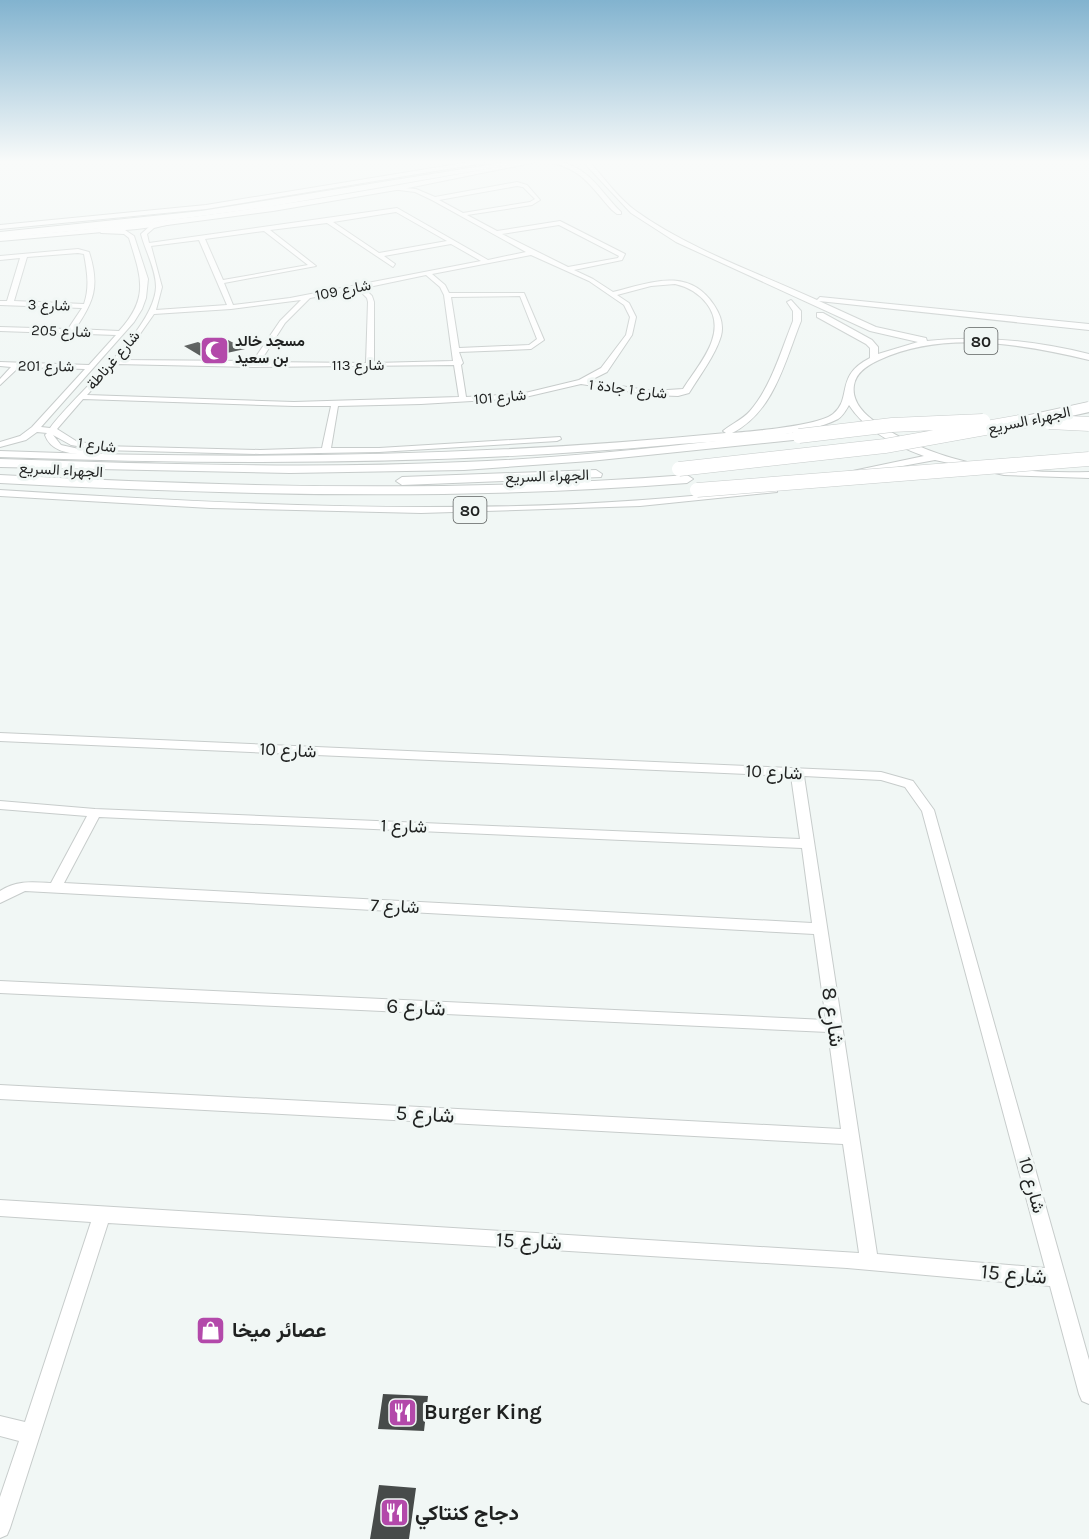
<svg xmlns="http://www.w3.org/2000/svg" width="1089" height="1539" viewBox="0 0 1089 1539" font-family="Karla,Vazirmatn,sans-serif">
	<rect width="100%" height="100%" fill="#f1f7f5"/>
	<!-- building -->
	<path fill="#474b4a" d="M228 340 245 349 204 358 184 346 198 342 206 346Z
		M383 1394 428 1396 424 1431 378 1429Z
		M379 1485 416 1488 409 1539H370Z"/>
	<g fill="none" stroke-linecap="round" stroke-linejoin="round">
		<defs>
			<path id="minor" d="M517 182 527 185 540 200 532 205 467 215 497 231 560 221 625 254 622 260 574 270 593 279 613 292C650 283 688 266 714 305 720 314 724 325 721 336 715 356 700 375 689 393L678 396 652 395 581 384 521 398 421 404 338 406 331 448H379L560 437 561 439 557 441 379 452 260 454 101 450 71 445 53 435 61 445 88 451 89 453 85 455C69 453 51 452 45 435L47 433 37 432 26 440 0 447V442L20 436 32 427 85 369 19 367 0 385V379L11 367 0 366V362L89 365 116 335 0 331V327L68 329 82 308 0 305V301H7L20 258 0 260V256L78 249 89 252C100 286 94 302 75 329L119 331C150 297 141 277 129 238L124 234 101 233 99 230H125L134 236 148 279 146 298 142 309 134 322 41 427 50 428C76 392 154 331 156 287 156 269 145 250 141 234L150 226 171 221 174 223 154 228 147 234 149 243 397 208 488 260 526 252 432 200 415 192 391 189 394 187 416 189 435 197ZM517 186 523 187 535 199 530 202 463 213 439 200ZM396 212 447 241 379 253 333 222ZM327 223 393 267 395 264 384 256 451 244 481 261 290 298 233 305 224 283 316 266 270 230ZM559 225 619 256 618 258 568 267 502 234ZM264 231 308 265 223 280 205 239ZM199 240 227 305 156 310 162 287 151 246ZM78 253 84 254C87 271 90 287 84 304L14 301 27 257ZM531 255 589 281 624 305 630 317 626 335 601 368 579 380 521 394 466 397 461 365 463 363 459 352 531 349 544 340 524 293H449L445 285 432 274ZM426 275 440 287 444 295 453 361 374 363V302L372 296 364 288ZM675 284C688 287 699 293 707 304 729 333 698 365 683 389L652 391 589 381 607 372 632 335 636 317 629 303 617 295 651 286ZM358 289 367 298 368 302 366 363 260 362 285 323 310 298ZM520 296 537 339 529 345 459 348 451 297ZM301 300 280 321 253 361 119 360 133 344 154 314 231 309ZM115 364 254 367 454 365 459 397 294 402 87 395ZM83 399 294 406H331L322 448 260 450 101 446 76 441 57 429Z
				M0 733 881 772 913 781 934 810 1089 1360V1404L1082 1401 1079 1394 1050 1286 847 1268 108 1223 10 1528 7 1535 0 1538V1497L19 1441 0 1436V1416L25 1422 91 1222 0 1216V1200L859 1253 843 1144 0 1099V1085L841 1129 828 1032 0 993V981L826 1020 814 934 25 891 0 903V891C16 880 33 882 51 883L87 816 0 809V801L95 809 800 839 791 776 0 741ZM804 776 881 780 905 787 922 811 1045 1268 877 1254ZM99 817 802 848 812 923 64 883Z"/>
			<path id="major" d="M482 160 484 163 206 209 0 229V225L206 205Z
				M533 160H546L408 188 273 211 137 229 0 241V237C180 223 357 195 533 160Z
				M555 160C593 170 596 187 621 212V214H617L612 210C591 187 584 171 553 163Z
				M585 160H591L592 165C606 180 619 199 636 211 689 249 758 273 817 300L820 297 1089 324V330L819 301 876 327 926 338 927 341C982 335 1036 341 1089 354V360C1022 344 943 330 879 360 868 365 856 372 854 385 851 403 866 416 880 425 941 466 1016 474 1089 472V478L1004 475 935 460 848 476V472L924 456C896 446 865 430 849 405 846 410 843 416 838 419 800 439 714 441 669 445 446 465 223 465 0 457V451C243 460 484 457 726 433L723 431C731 424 742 420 750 411 771 387 781 351 793 321V311L787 302 791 300 801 311V321C785 361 774 412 732 433 754 431 818 426 833 414 853 398 834 376 870 358V348L866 344 817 317V313H823L872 340 878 347V354L918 342 870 331 676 242 631 213 587 166Z
				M773 487 777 488V492L640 506 421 513 210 508 0 496V490C257 506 517 520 773 487Z"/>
			<path id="highway" d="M520 160H537L267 207 134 225 0 238V232L201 211Z
				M799 432 803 433V439L590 461 464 470 290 473 0 467V459C154 464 309 469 464 462 576 458 688 444 799 432Z
				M596 470 602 474 601 477 402 485 396 481 402 477Z
				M0 475C230 487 458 493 687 475L693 479 687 483C458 501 230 495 0 483Z"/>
		</defs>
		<!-- minor casing -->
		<use href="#minor" stroke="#c7cccb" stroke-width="2"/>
		<!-- major casing -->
		<use href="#major" stroke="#c7cccb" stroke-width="2"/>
		<!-- highway casing -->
		<use href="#highway" stroke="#c7cccb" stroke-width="2"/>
		<!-- minor -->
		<use href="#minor" fill="#fff" fill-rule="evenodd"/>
		<!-- major -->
		<use href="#major" fill="#fff" fill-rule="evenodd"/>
		<!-- highway -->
		<use href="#highway" fill="#fff" fill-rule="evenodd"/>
		<defs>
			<path id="highway-bridge-far1" d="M1049 422 1061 423
				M948 423 985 421
				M1017 423 1089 407"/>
			<path id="highway-bridge" d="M1049 422 1089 424
				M799 436 892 425 983 421
				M679 469 885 446 1025 421
				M697 490 1089 459"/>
		</defs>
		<!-- highway-bridge-far1 casing -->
		<use href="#highway-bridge-far1" stroke="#c7cccb" stroke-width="12" stroke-linecap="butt"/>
		<!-- highway-bridge casing -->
		<use href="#highway-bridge" stroke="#c7cccb" stroke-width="15" stroke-linecap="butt"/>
		<!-- highway-bridge-far1 -->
		<use href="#highway-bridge-far1" stroke="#fff" stroke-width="10"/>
		<!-- highway-bridge -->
		<use href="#highway-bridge" stroke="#fff" stroke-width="14"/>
	</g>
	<!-- sky -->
	<linearGradient id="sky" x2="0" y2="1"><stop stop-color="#82b3cf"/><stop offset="0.43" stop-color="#f9fbfa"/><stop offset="1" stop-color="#f9fbfa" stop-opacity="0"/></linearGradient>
	<rect width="1089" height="376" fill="url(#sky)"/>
	<!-- icons -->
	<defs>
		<symbol id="mosque-square" viewBox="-11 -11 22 22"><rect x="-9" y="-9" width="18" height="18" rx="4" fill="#b349aa" stroke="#f1f7f5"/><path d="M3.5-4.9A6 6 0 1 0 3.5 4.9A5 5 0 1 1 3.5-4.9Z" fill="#fff"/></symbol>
		<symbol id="shop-square" viewBox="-11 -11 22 22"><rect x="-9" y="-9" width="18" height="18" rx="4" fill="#b349aa" stroke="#f1f7f5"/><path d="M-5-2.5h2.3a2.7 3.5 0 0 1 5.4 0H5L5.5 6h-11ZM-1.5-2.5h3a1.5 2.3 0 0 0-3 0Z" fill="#fff"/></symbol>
		<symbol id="restaurant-square" viewBox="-11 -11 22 22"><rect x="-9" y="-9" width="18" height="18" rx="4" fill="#b349aa" stroke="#f1f7f5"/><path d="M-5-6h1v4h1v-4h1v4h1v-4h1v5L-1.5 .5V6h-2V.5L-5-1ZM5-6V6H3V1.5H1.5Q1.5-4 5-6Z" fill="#fff"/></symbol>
	</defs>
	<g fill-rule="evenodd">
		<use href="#mosque-square" x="198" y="334" width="33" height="33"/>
		<use href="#shop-square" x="194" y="1314" width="33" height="33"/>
		<use href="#restaurant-square" x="386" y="1396" width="33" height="33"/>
		<use href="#restaurant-square" x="378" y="1496" width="33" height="33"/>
	</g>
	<g text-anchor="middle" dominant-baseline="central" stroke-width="6" stroke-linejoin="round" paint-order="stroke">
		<!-- far-street labels -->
		<g font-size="15" fill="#1f2120" stroke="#f1f7f5">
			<text transform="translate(343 290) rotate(-11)">شارع 109</text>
			<text transform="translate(49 305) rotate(2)">شارع 3</text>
			<text transform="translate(61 331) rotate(2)">شارع 205</text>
			<text transform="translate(113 360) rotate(-49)">شارع غرناطة</text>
			<text x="358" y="365">شارع 113</text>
			<text transform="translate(46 366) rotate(1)">شارع 201</text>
			<text transform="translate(628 389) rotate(7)">شارع 1 جادة 1</text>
			<text transform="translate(500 397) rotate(-5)">شارع 101</text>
			<text transform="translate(1029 420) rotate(-12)">الجهراء السريع</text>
			<text transform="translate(97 445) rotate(8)">شارع 1</text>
			<text transform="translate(61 470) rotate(3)">الجهراء السريع</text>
			<text transform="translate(547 476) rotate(-2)">الجهراء السريع</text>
		</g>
		<!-- far-poi labels -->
		<g font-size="15" font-weight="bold" fill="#1f2120" stroke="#f1f7f5" text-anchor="start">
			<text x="235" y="341">مسجد خالد<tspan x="235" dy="17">بن سعيد</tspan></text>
		</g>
		<!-- shield labels -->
		<g fill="#f1f7f5" stroke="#5e6160" stroke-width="1.5">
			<rect x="964.5" y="328" width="33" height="26" rx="4.5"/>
			<rect x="453.5" y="497" width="33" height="26" rx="4.5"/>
		</g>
		<g font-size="16" font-weight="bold" fill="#1f2120">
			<text x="981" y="341">80</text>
			<text x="470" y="510">80</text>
		</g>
		<!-- street labels -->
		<g font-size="18" fill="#1f2120" stroke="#f1f7f5">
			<text transform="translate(288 750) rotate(3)">شارع 10</text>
			<text transform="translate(774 772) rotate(3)">شارع 10</text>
			<text transform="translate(404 826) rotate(2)">شارع 1</text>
			<text transform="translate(395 906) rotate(3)">شارع 7</text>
			<text transform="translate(1032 1185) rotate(75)">شارع 10</text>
		</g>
		<!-- near-street labels -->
		<g font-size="21" fill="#1f2120" stroke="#f1f7f5">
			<text transform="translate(416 1007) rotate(3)">شارع 6</text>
			<text transform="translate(833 1017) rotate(82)">شارع 8</text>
			<text transform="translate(425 1114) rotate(3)">شارع 5</text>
			<text transform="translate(529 1241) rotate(3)">شارع 15</text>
			<text transform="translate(1014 1274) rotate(5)">شارع 15</text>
		</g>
		<!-- near-poi labels -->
		<g font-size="21" font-weight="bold" fill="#1f2120" stroke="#f1f7f5" text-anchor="start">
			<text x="232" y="1330">عصائر ميخا</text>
			<text x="424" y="1412">Burger King</text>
			<text x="415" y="1513">دجاج كنتاكي</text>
		</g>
	</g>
</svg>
